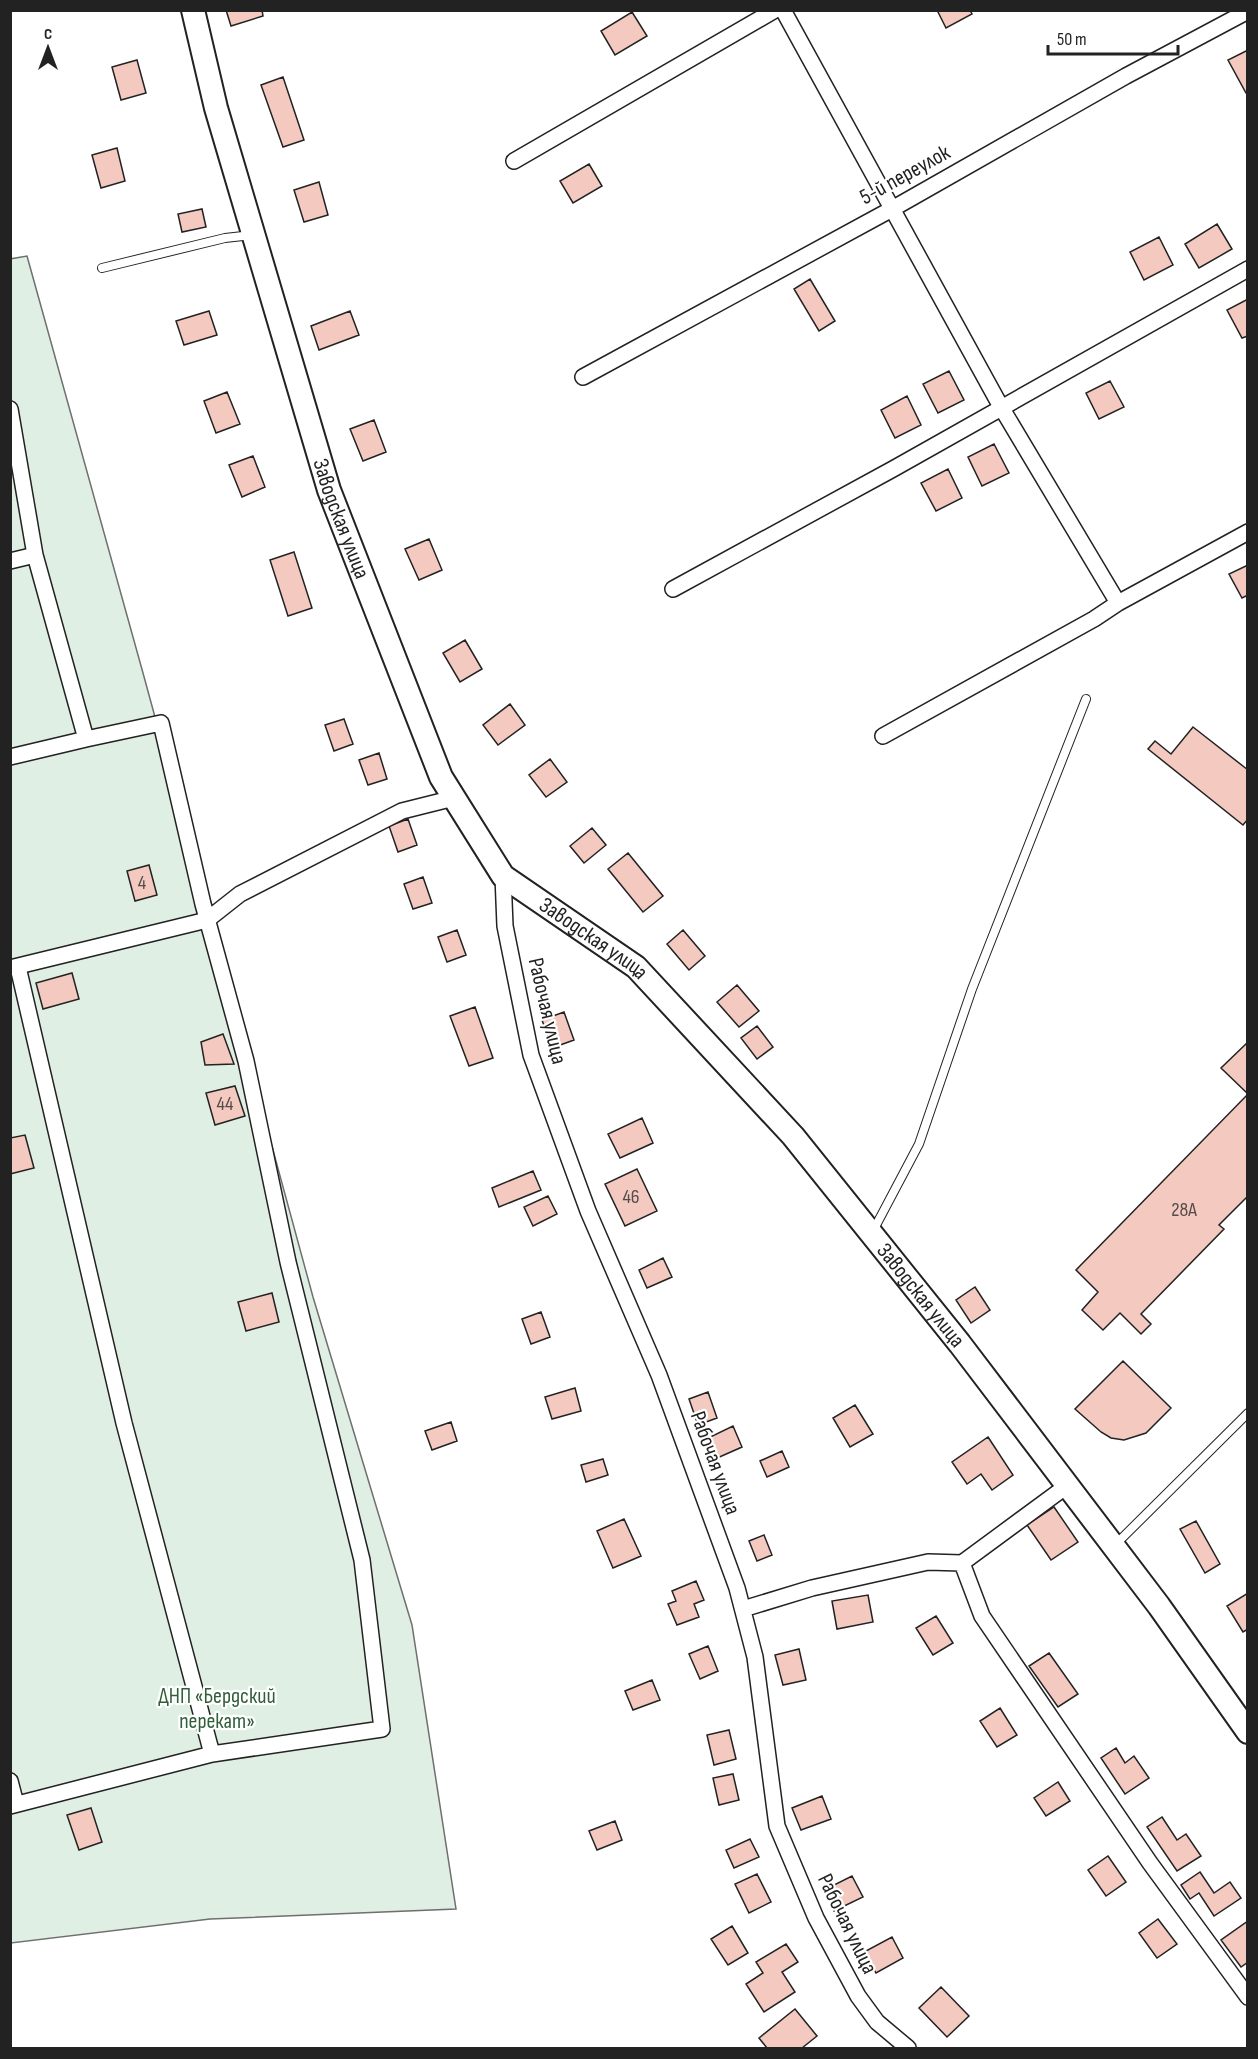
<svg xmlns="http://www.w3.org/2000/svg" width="1258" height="2059" viewBox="0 0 1258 2059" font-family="'Sofia Sans Condensed',sans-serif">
	<rect width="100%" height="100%" fill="#fff"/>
	<!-- green -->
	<path fill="#e0efe3" stroke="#6f6f6f" stroke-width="1.5" d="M27 256 143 673 313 1297 412 1625 456 1909 210 1919 11 1943 10 259Z"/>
	<!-- building -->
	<path fill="#f3c9c0" stroke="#222" stroke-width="1.5" d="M226 10H262L263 16 231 26Z
		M937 10H970L972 14 946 28Z
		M632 12 647 36 615 55 601 31Z
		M1248 50V93H1246L1228 60Z
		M137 60 146 93 121 100 112 67Z
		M283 77 304 140 283 147 261 85Z
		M117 148 125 181 101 188 92 155Z
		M589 164 602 186 573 203 560 181Z
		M319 182 328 215 304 222 294 190Z
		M202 209 206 227 182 232 178 214Z
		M1217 224 1232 249 1199 268 1185 244Z
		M1159 237 1173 265 1144 280 1130 252Z
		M810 279 835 321 819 331 794 289Z
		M1248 299V336L1242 338 1227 310Z
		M209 311 217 335 184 345 176 321Z
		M350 311 359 335 319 350 311 326Z
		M949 371 964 400 938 413 923 384Z
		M1110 381 1124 407 1099 419 1086 393Z
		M227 392 240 424 216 433 204 401Z
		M907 396 921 425 895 438 881 410Z
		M374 420 386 452 363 461 350 429Z
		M994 444 1009 473 982 486 968 457Z
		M253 456 265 487 242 497 229 465Z
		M948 469 962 498 936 511 921 483Z
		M429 539 442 570 419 580 405 549Z
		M294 552 312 608 288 616 270 560Z
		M1248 565V595L1242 598 1229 574Z
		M465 640 482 669 460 682 443 653Z
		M510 704 525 725 498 745 483 725Z
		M344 719 353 744 334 751 325 725Z
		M1193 727 1248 770V819L1243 825 1148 749 1155 741 1171 754Z
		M379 753 387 779 368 785 359 760Z
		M550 759 567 782 546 797 529 775Z
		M408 819 417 845 398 852 389 826Z
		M592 828 606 845 584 863 570 846Z
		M628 853 663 896 643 912 608 869Z
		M149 865 157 895 135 901 127 871Z
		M423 877 432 903 413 909 404 884Z
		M457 930 466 955 447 962 438 937Z
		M683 930 705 956 689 970 667 944Z
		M72 973 79 999 43 1009 36 983Z
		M737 985 759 1011 739 1027 717 1002Z
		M475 1007 493 1058 469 1066 450 1016Z
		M564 1012 574 1040 552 1048 542 1020Z
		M757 1026 773 1047 757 1059 741 1038Z
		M223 1034 234 1064 205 1065 201 1042Z
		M1248 1042V1094L1221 1068Z
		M235 1086 245 1116 215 1125 206 1093Z
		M1248 1094V1196L1219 1225 1224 1229 1141 1314 1151 1324 1141 1334 1120 1313 1103 1330 1082 1310 1098 1292 1076 1270Z
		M642 1118 653 1143 620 1158 608 1134Z
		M25 1135 34 1168 10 1174V1138Z
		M637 1169 657 1211 625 1226 605 1184Z
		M533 1171 541 1190 499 1207 492 1188Z
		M548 1196 557 1214 533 1226 524 1207Z
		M663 1258 672 1277 647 1288 639 1270Z
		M975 1287 990 1310 971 1323 956 1300Z
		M272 1293 279 1322 246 1331 238 1302Z
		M541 1312 550 1337 531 1344 522 1319Z
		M1123 1361 1171 1408 1146 1433 1124 1440 1111 1438 1101 1432 1075 1409Z
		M575 1388 581 1411 552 1419 545 1397Z
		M708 1392 717 1418 698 1425 689 1399Z
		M855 1405 873 1434 850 1447 833 1418Z
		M451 1422 457 1441 432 1450 425 1431Z
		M733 1426 742 1447 715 1459 706 1439Z
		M988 1437 1013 1475 992 1490 981 1474 967 1484 952 1462Z
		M782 1451 789 1467 767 1477 760 1461Z
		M603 1459 608 1475 586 1482 581 1465Z
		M1054 1507 1078 1542 1051 1560 1027 1525Z
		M624 1519 641 1556 613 1568 597 1531Z
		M1196 1521 1220 1564 1205 1573 1180 1529Z
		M764 1535 772 1555 757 1561 749 1541Z
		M696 1581 704 1600 694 1604 699 1617 677 1625 668 1604 676 1601 672 1591Z
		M1248 1593V1629L1243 1632 1227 1606Z
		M868 1595 873 1622 837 1629 832 1601Z
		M936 1616 953 1643 933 1655 916 1628Z
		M708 1646 718 1671 700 1679 689 1654Z
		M799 1649 806 1680 783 1685 775 1655Z
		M1049 1653 1078 1694 1058 1707 1029 1666Z
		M652 1680 660 1700 633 1710 625 1691Z
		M1000 1708 1017 1735 997 1747 980 1721Z
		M729 1730 736 1759 714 1765 707 1735Z
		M1116 1748 1125 1763 1134 1756 1149 1778 1125 1794 1101 1758Z
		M733 1774 739 1800 719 1805 713 1778Z
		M1058 1782 1070 1801 1046 1816 1034 1798Z
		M822 1796 831 1819 801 1830 792 1808Z
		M91 1808 102 1842 79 1850 67 1815Z
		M1162 1817 1177 1840 1186 1834 1201 1856 1177 1871 1147 1827Z
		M615 1821 622 1840 597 1850 589 1831Z
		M750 1839 759 1857 734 1868 726 1850Z
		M1108 1856 1126 1882 1106 1896 1088 1870Z
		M1200 1872 1214 1893 1230 1882 1241 1898 1214 1916 1199 1893 1190 1899 1181 1885Z
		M757 1874 771 1902 749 1913 735 1884Z
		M852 1876 863 1897 834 1911 824 1890Z
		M1158 1919 1177 1944 1157 1958 1139 1933Z
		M1248 1921V1962L1241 1967 1221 1940Z
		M732 1926 748 1953 728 1965 711 1939Z
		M892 1937 903 1958 876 1973 864 1952Z
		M786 1944 798 1962 782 1972 795 1992 764 2012 746 1984 763 1973 756 1962Z
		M941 1987 969 2016 947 2037 919 2008Z
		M795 2009 817 2036 802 2048H767L759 2038Z"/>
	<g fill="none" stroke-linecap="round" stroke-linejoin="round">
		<defs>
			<path id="lane" d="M102 268 225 238 252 235
				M873 1231 919 1144 972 989 1086 699
				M1115 1545 1248 1413"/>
			<path id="street" d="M783 10 1001 407 1118 603 1248 532
				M514 161 775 10
				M583 377 892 209 1126 76 1248 11
				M10 409 35 555 86 739 161 723 203 904 246 1061 288 1262 362 1560 382 1729 212 1754 10 1806
				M10 561 35 555
				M673 589 893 469 1248 269
				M883 736 1094 619 1118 603
				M10 757 86 739
				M503 876 505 926 531 1055 588 1211 659 1375 737 1588 755 1657 777 1826 816 1918 858 1996 877 2022 908 2048
				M18 967 124 1423 212 1754
				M10 968 207 920 240 894 402 811 454 798
				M962 1563 982 1616 1150 1863 1248 1997
				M743 1609 812 1588 928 1562 962 1563 1068 1485
				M10 1781 16 1804"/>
			<g id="secondary">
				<path id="s1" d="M193 10 216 108 329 490 441 777 503 876 636 967 793 1136 960 1344 1159 1606 1248 1732"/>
			</g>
		</defs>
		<!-- lane casing -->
		<use href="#lane" stroke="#222" stroke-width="10"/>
		<!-- street casing -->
		<use href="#street" stroke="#222" stroke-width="18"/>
		<!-- secondary casing -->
		<use href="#secondary" stroke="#222" stroke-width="26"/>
		<!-- lane -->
		<use href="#lane" stroke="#fff" stroke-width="8"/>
		<!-- street -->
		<use href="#street" stroke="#fff" stroke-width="15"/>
		<!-- secondary -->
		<use href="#secondary" stroke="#fff" stroke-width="22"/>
	</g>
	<g text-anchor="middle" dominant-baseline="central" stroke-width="4.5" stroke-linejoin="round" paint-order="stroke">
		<!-- number labels -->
		<g font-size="20" fill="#564c4a">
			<text x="142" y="883">4</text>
			<text x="225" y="1104">44</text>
			<text x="631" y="1197">46</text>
			<text x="1184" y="1210">28А</text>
		</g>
		<!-- street labels -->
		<g font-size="22" fill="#222" stroke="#fff">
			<text transform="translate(905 175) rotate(-29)">5-й переулок</text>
			<text stroke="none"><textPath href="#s1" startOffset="530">Заводская улица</textPath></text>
			<text stroke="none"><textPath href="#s1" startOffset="1034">Заводская улица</textPath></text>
			<text transform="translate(547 1011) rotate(77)">Рабочая улица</text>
			<text stroke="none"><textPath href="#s1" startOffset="1520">Заводская улица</textPath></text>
			<text transform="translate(715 1463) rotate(70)">Рабочая улица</text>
			<text transform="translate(847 1924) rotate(64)">Рабочая улица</text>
		</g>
		<!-- park labels -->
		<g font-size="22" fill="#2f5e38" stroke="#fff">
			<text x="217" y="1696">ДНП «Бердский<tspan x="217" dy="25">перекат»</tspan></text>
		</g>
	</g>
	<!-- border -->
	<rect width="1258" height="2059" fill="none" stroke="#222222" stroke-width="24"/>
	<!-- north arrow -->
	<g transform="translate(48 48)" stroke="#ffffff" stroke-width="4.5" paint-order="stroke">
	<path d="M0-4.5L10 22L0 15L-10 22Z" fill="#222222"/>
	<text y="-9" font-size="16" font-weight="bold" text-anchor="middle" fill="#222222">С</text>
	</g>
	<!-- scale -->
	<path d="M1048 45v9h130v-9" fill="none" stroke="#222222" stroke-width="3"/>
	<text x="1057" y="45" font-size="18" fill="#222222" stroke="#ffffff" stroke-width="4.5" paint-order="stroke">50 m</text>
</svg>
